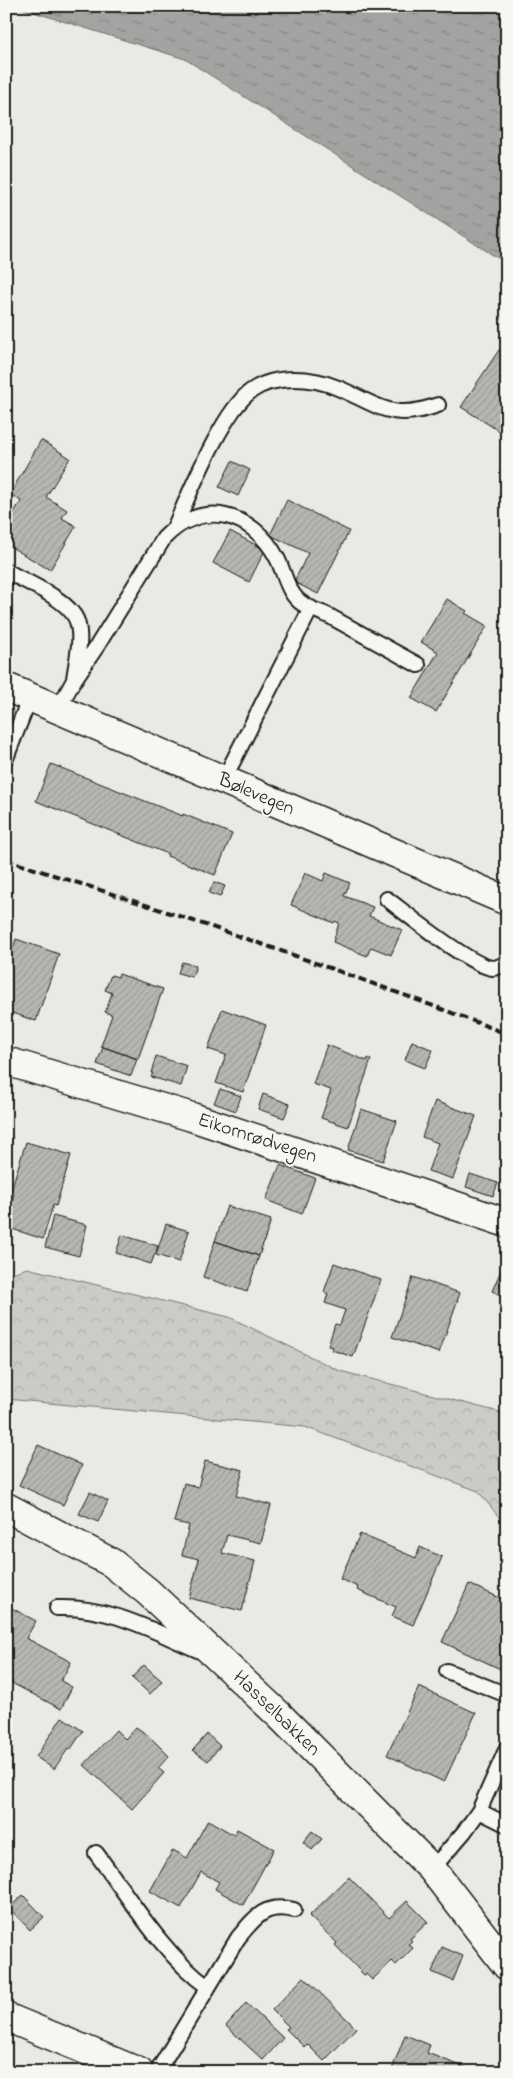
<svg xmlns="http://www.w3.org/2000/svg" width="513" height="2078" viewBox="0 0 513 2078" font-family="'Indie Flower',sans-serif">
	<defs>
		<pattern id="forest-crowns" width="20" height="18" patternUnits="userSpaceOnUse" patternTransform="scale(1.25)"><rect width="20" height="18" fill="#cbcbc7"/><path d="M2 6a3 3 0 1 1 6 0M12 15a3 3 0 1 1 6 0" fill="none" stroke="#aeaeaa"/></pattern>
		<pattern id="water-ripples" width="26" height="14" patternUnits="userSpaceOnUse" patternTransform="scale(1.25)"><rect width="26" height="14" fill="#a3a3a1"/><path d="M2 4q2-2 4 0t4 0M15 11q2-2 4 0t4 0" fill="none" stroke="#848482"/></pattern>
		<pattern id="building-hatch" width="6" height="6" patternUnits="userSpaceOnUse" patternTransform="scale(1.25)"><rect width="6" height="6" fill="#b6b6b3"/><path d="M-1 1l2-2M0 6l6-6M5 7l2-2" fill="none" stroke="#9c9c99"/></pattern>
	</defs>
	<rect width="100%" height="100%" fill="#e9e9e5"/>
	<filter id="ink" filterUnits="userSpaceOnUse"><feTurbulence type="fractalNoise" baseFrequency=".02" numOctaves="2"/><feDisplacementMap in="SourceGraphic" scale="10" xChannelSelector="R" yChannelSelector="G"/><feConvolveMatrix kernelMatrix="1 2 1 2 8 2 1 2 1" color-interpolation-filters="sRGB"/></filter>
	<g filter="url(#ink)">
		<!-- forest -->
		<path fill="url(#forest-crowns)" stroke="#747472" d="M27 1268 229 1317 340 1371 507 1414V1527L478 1491 305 1427 6 1399V1275Z"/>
		<!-- water -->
		<path fill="url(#water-ripples)" stroke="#6d6d6c" d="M14 6H507V264L185 59Z"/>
		<!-- building -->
		<path fill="url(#building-hatch)" stroke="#1c1c1c" d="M499 350 507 355V436L461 407Z
			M41 440 70 458 46 497 67 510 62 518 76 526 50 570 6 544V525L21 501 10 494Z
			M232 461 250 470 238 496 219 487Z
			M287 500 349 531 318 594 294 582 308 553 270 535Z
			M230 531 265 550 249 582 213 563Z
			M447 599 467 611 465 613 487 626 436 712 411 698 438 652 421 642Z
			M51 764 183 816V814L232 834 215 875 167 856 168 854 36 801Z
			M305 873 323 881 326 873 350 883 344 896 373 907 369 916 402 930 391 955 371 947 367 956 333 942 339 923 335 921 334 923 291 905Z
			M214 882 225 886 220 897 209 893Z
			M16 939 59 954 36 1021 6 1011V969Z
			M182 962 196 966 192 977 178 973Z
			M119 974 163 989 138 1059 101 1046 112 1015 105 1012 112 993 105 990 111 975 118 977Z
			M222 1009 266 1025 243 1092 216 1083 226 1055 208 1049Z
			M412 1041 433 1050 425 1068 405 1060Z
			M327 1045 367 1061 368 1058 371 1060 348 1127 321 1118 331 1090 313 1084Z
			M103 1047 137 1059 131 1076 97 1064Z
			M156 1056 187 1066 181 1086 151 1077 153 1073H151Z
			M220 1089 241 1096 236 1111 214 1103Z
			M263 1094 290 1104 284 1118 258 1109Z
			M435 1101 476 1116 453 1179 428 1171 438 1143 422 1137Z
			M361 1109 397 1121 383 1161 348 1150Z
			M26 1142 71 1155 56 1206 53 1205 43 1239 6 1227V1219L14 1194 10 1193Z
			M280 1165 315 1178 302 1214 266 1200Z
			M470 1174 498 1183 493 1196 466 1187Z
			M227 1206 271 1220 259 1256 215 1241Z
			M53 1216 87 1225 79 1256 45 1247Z
			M166 1224 189 1231 179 1262 156 1255Z
			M122 1235 158 1246 151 1264 116 1253Z
			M215 1241 259 1256 247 1292 203 1277Z
			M334 1263 381 1280 353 1357 332 1350 333 1347 328 1346 335 1324 340 1325 345 1310 325 1303 328 1294 324 1292Z
			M502 1268 507 1270V1298L492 1291Z
			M413 1277 460 1293 439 1353 392 1337Z
			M38 1445 82 1465 63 1505 19 1485Z
			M205 1461 243 1470 236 1496 271 1505 261 1543 227 1535 222 1553 255 1561 242 1611 189 1598 199 1559 182 1555 189 1525 174 1522 184 1483 198 1487Z
			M90 1492 108 1501 98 1522 79 1514Z
			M360 1534 416 1558 420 1547 442 1557 413 1625 392 1616 396 1607 357 1590 358 1587 340 1579Z
			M469 1584 507 1601V1672L442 1642Z
			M6 1605 36 1621 26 1638 71 1662 61 1681 72 1687 61 1709 6 1680Z
			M144 1665 162 1681 150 1694 132 1678Z
			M419 1687 476 1713 444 1782 387 1755Z
			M62 1717 83 1731 70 1750 68 1749 54 1769 36 1757Z
			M136 1727 149 1736 169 1756 158 1768 164 1773 132 1809 84 1765 116 1730 125 1739Z
			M207 1734 220 1746 208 1761 193 1750Z
			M208 1820 234 1835 237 1829 274 1849 243 1905 215 1889 219 1882 201 1872 181 1908 150 1891 173 1850 187 1858Z
			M312 1831 322 1839 312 1850 303 1842Z
			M349 1877 389 1918 407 1901 428 1922 410 1939 412 1941 408 1944 413 1948 396 1965 392 1961 372 1980 366 1974 364 1975 335 1945 337 1943 309 1916Z
			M23 1895 44 1917 30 1930 9 1908Z
			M442 1947 463 1956 453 1981 432 1972Z
			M304 1977 356 2028 324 2061 307 2044 304 2047 286 2029 289 2027 272 2010Z
			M246 2003 283 2038 263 2060 226 2026Z
			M405 2035 430 2045 427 2053 477 2072H391Z"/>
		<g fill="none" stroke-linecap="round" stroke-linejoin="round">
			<defs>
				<path id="service" d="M175 526C190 493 222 412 251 391 275 374 313 377 338 388 379 405 391 422 438 405
					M6 571C26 582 74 601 78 625 82 642 76 662 74 679
					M58 709 74 680 97 646 164 538C201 499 252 511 277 558 285 573 287 594 303 604 311 610 322 612 331 617 360 633 389 649 418 665
					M6 758 30 697
					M223 781 311 608
					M387 899C407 914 472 967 493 968 497 968 502 965 507 963
					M57 1608C110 1606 153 1631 200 1651
					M447 1671 507 1695
					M479 1811 507 1825
					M96 1853C129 1897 164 1956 208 1987
					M432 1869 464 1832 479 1811 507 1748
					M157 2072 238 1938C255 1917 265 1903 294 1910"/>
				<path id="minor" d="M6 1061 192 1117 507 1223
					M6 1507 112 1563 148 1592 279 1715 432 1869 507 1966"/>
				<path id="tertiary" d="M6 2017 139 2072"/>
				<path id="primary" d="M6 687 507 901"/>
			</defs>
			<!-- service casing -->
			<use href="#service" stroke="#1c1c1c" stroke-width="18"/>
			<!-- minor casing -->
			<use href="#minor" stroke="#1c1c1c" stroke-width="31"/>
			<!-- tertiary casing -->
			<use href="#tertiary" stroke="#1c1c1c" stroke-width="31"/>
			<!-- primary casing -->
			<use href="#primary" stroke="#1c1c1c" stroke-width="31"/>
			<!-- service -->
			<use href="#service" stroke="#f6f6f2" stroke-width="14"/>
			<!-- minor -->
			<use href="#minor" stroke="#f6f6f2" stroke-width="28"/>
			<!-- tertiary -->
			<use href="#tertiary" stroke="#f6f6f2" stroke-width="28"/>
			<!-- primary -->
			<use href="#primary" stroke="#f6f6f2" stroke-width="28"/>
			<!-- rail -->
			<path stroke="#1c1c1c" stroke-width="4" stroke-dasharray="8 4" stroke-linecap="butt" d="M6 860C175 913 342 970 507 1034"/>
		</g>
	</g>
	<g text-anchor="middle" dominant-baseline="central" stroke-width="4" stroke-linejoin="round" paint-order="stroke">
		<!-- street labels -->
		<g font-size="20" fill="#1c1c1c" stroke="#f6f6f2">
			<text transform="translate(256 795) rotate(23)">Bølevegen</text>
			<text transform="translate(257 1139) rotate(18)">Eikornrødvegen</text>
			<text transform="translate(276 1714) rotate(44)">Hasselbakken</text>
		</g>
	</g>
	<!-- margin -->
	<rect width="513" height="2078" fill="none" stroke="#f6f6f2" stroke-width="25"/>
	<rect x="12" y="12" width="488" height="2053" fill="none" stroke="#1c1c1c" stroke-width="2" filter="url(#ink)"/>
</svg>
